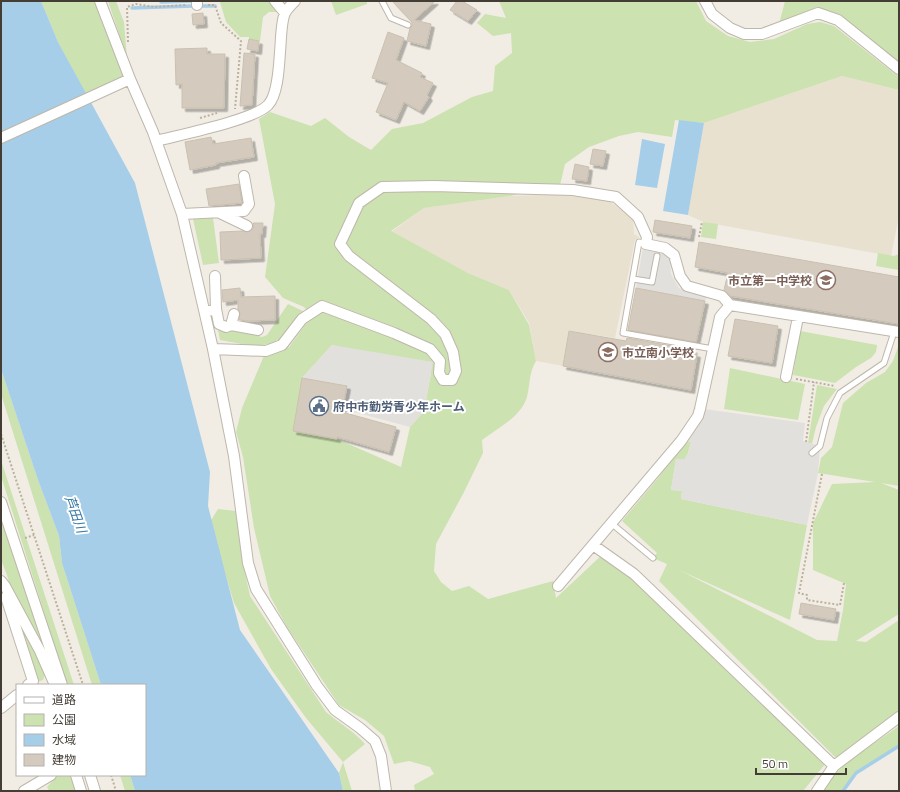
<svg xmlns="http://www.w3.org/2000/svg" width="900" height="792" viewBox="0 0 900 792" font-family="'Titillium Web','Noto Sans JP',sans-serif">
	<defs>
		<filter id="shadow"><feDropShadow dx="3.5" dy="3.5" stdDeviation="0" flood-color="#0004"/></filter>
	</defs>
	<rect width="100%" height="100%" fill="#f1ede5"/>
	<!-- education -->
	<path fill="#e9e1d0" d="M842 76 899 90V216L891 256 703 222 688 215 704 123Z
		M568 194 609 201 633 218 634 234 639 237 635 240 615 338 570 331 563 366 536 361 529 323 509 290 468 273 391 232 424 208 510 196Z"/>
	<!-- green -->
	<path fill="#cce2b1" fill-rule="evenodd" d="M41 1H96L123 77 88 98 58 42Z
		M108 1H116L124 22 127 58Z
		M207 1H270L279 12H269L263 17 260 41 249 39V37H240L226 22 220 2Z
		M331 1H367V4L336 15Z
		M499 1H696L706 21 728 36 750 42 774 39 807 24 820 22 834 26 899 77V90L842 76 704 123 675 120 672 137 638 132 619 136 589 147 565 164 560 185 510 196 424 208 391 231 468 273 509 290 529 325 536 361C529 372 530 385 527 397 521 417 498 428 482 440L483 453 464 492 436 544 434 571 441 582 452 591 469 586 488 599 553 581 556 598 604 553 826 763 803 791H415L414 785 434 774 430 767 409 761 394 764 384 736 365 720 339 705 287 627 270 596 254 528 243 457 236 432 242 408 266 351 289 347 311 317 304 307 283 298 265 277 275 204 259 119 270 112 311 126 325 118 349 137 371 150 392 129 423 123 472 97 493 91 495 66 512 53 511 33 493 36 477 23 485 14 506 18ZM332 345 431 373 424 411 410 427 401 467 337 439 293 431 302 378Z
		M785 1H899V63L839 14 817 7 779 24Z
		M213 218 219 263 203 265 193 219Z
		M703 222 718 224 716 239 701 237Z
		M878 253 894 256 899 254V270L876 266Z
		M288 304 305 312 277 343 253 346 220 340 218 330 227 331 238 330 262 337 267 335Z
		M800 331 877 345 876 352 871 358 856 367 835 383 793 375Z
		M899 344V486L881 483 899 490V614L856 641 866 642 899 620V712L840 762 659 581 667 564 653 558 657 553 622 521 659 477 684 442H691L688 453 685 459H676L671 490 682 491 681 499 807 525 790 620 679 570 817 640 837 641 843 610 846 584 813 570V523L832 484 875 482 818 473 821 458 832 447 843 403 866 383 885 372 893 361Z
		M730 368 805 384 798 420 724 409Z
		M1 369 38 480 59 536 62 563 101 685H92L1 394Z
		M817 385 837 389 824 406 816 427 812 444 808 443Z
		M1 460 74 685H67L1 476Z
		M218 509 236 511 245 573 250 596 326 712C339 723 355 732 365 744L343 762 352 791H343L339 773 343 762 306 718 271 669 234 603 210 522Z
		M1 517 50 661 43 680 37 682 7 575 1 560Z
		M899 726V746L856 773 843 791H823L834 775 847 762Z
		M58 775H70L76 791H49L47 787Z
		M120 775H130L135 791H125Z"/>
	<!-- parking -->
	<path fill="#e2e0dd" d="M643 247 664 251 670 258 671 274 679 288 707 297 705 301 636 288Z
		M332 345 433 362 424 411 410 427 343 409 346 386 302 378Z
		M704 409 805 423 803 441 820 446 818 473 807 525 681 499 682 491 671 490 676 459H685L688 453 691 442H684Z"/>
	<!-- water -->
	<path fill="#a6cee9" d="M1 1H41L58 42 135 183 210 472 208 506 240 630 339 773 343 791H135L130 775H145V685H101L62 563 59 536 38 480 1 369Z
		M679 120 704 123 688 215 663 211Z
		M642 139 665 144 657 188 635 185Z"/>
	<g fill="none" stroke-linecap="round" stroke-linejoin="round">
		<!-- stream -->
		<path stroke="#a6cee9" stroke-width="3.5" d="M161 2 193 1
			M132 8 193 6H215
			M843 791 856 773 899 746"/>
	</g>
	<!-- building -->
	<path fill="#d4cbbe" stroke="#cbc0af" filter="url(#shadow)" d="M392 1H435L414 20 431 24 426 46 407 41 410 28 412 26V22Z
		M457 1H462L477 10 468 21 450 10Z
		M203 13 204 24 193 25 192 14Z
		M388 32 404 38 396 60 422 73 420 77 433 83 427 95 429 97 420 111 404 102 396 120 376 112 388 83 372 78Z
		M249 39 259 41 258 51 247 49Z
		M207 48V54H225L224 108H182V84L176 85 175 49Z
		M244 53 255 54 252 105 240 106Z
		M211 137 213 144 251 138 254 157 216 163V165L190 170 185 142Z
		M593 149 606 151 603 166 590 164Z
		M575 164 589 167 587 181 572 179Z
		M239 184 242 203 209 206 206 189Z
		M655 220 692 226 690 238 653 232Z
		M253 223H263L262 234H260L261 258 221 260 220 232 243 231 248 232 253 229Z
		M699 242 899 277V324L730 296 724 290 728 273 695 267Z
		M240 288 241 297 275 296V320L248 321 239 320 240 313 238 309V300L223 302 222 290Z
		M636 288 705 301 696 342 628 330Z
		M735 319 778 326 772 363 728 356Z
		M569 331 626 341 627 338 694 350 693 353 697 354 691 390 563 366Z
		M302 378 347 386 342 412 396 427 389 452 337 437V439L293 431Z
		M801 603 836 609 834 620 799 614Z"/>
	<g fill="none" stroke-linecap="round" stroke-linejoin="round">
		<defs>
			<path id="lane" d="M382 1 391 18 408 25
				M646 244 639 242 623 333 713 349
				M633 279 652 282 657 256
				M812 453 820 446 827 418 840 393 884 363 894 332
				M611 523 653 558"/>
			<path id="street" d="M100 1 130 79 153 132 182 214 213 349 234 456 248 563 256 589 317 686 335 710 360 728 375 741 381 756 386 791
				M197 1V5
				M275 1 285 13
				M705 1 712 14 730 28 744 34H762L818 13 838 20 899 69
				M1 138 130 79
				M156 141C179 135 254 120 268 105 278 95 279 66 280 52 281 42 281 21 285 13 287 9 292 4 295 1
				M220 213 247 226
				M182 214 244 211 249 204 244 176
				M215 276 216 309
				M205 312 216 309 219 324 226 327 231 325 258 330
				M231 325 234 314
				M213 349 266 351 282 345 302 319 322 306 394 333 430 349 440 361 439 373 443 380H452L456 371 453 352 445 334 431 319 349 256 340 244 359 203 382 187 434 186 573 190 616 197 638 217 647 237 646 244 665 248 674 255 680 276 687 286 722 296 730 305
				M786 377 798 317
				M1 502 62 685
				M593 545 634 574 834 766
				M1 581 5 586 40 651 55 685
				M558 586 681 441 698 416 700 409 720 317 730 305 899 332
				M6 597 33 681 28 685
				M1 708 17 695
				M76 775 81 791
				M90 775 95 791
				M24 791 51 775
				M817 791 834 766 899 717"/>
		</defs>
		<!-- lane casing -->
		<use href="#lane" stroke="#beb7ab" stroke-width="7"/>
		<!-- street casing -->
		<use href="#street" stroke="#beb7ab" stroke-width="12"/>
		<!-- path -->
		<path stroke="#bcb09b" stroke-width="2" stroke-dasharray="2 2" stroke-linecap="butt" d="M208 5H215L221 23 241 41 235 109
			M128 42 127 7 136 4 154 7 187 5
			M200 118 217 113
			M699 237 702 222
			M796 379 835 386
			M1 434 83 685
			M806 442 814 382
			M822 474 799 593 807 595V600L840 605 844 583
			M25 538 34 535
			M111 775 116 791"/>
		<!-- lane -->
		<use href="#lane" stroke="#fff" stroke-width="5"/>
		<!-- street -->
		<use href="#street" stroke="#fff" stroke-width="10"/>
	</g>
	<!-- icons -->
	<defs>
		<symbol id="school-ring" viewBox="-11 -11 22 22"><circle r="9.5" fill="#fff" stroke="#8d6e63" stroke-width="1.5"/><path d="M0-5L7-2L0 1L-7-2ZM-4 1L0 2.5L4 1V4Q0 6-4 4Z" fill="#8d6e63"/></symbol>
		<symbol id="civic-ring" viewBox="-11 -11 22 22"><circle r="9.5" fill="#fff" stroke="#5c6f8a" stroke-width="1.5"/><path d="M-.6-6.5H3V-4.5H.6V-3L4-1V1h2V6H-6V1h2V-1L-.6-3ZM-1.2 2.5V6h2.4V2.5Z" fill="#5c6f8a"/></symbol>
	</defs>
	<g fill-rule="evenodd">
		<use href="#school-ring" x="815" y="269" width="22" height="22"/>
		<use href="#school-ring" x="597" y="341" width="22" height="22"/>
		<use href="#civic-ring" x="308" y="395" width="22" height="22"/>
	</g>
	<g text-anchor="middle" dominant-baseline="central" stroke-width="4" stroke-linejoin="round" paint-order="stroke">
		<!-- education labels -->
		<g font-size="12" font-weight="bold" fill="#785e54" stroke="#fff" text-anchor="end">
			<text x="812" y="280">市立第一中学校</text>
			<text x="622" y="352" text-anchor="start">市立南小学校</text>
		</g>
		<!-- service labels -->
		<g font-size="12" font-weight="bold" fill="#4e5e75" stroke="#fff" text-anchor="start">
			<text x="333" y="406">府中市勤労青少年ホーム</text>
		</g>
		<!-- water labels -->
		<g font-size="13" font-style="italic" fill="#3878a4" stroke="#fff">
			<text transform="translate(76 514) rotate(70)">芦田川</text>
		</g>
	</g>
	<!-- border -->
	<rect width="900" height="792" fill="none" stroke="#433d35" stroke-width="4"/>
	<!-- legend -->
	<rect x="16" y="684" width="130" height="92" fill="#ffffff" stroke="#b4b1ae"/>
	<rect x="24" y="697" width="20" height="6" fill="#ffffff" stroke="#b4b1ae"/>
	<text x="52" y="704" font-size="12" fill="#433d35">道路</text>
	<rect x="24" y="714" width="20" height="12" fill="#cce2b1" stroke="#b4b1ae"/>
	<text x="52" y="724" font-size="12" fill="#433d35">公園</text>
	<rect x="24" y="734" width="20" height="12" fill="#a6cee9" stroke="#b4b1ae"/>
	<text x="52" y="744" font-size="12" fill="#433d35">水域</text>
	<rect x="24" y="754" width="20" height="12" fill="#d4cbbe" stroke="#b4b1ae"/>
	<text x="52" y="764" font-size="12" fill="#433d35">建物</text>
	<!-- scale -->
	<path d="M756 768v6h90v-6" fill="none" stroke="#433d35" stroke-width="2"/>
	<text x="762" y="768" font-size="12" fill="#433d35" stroke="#ffffff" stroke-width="3" paint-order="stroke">50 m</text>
</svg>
